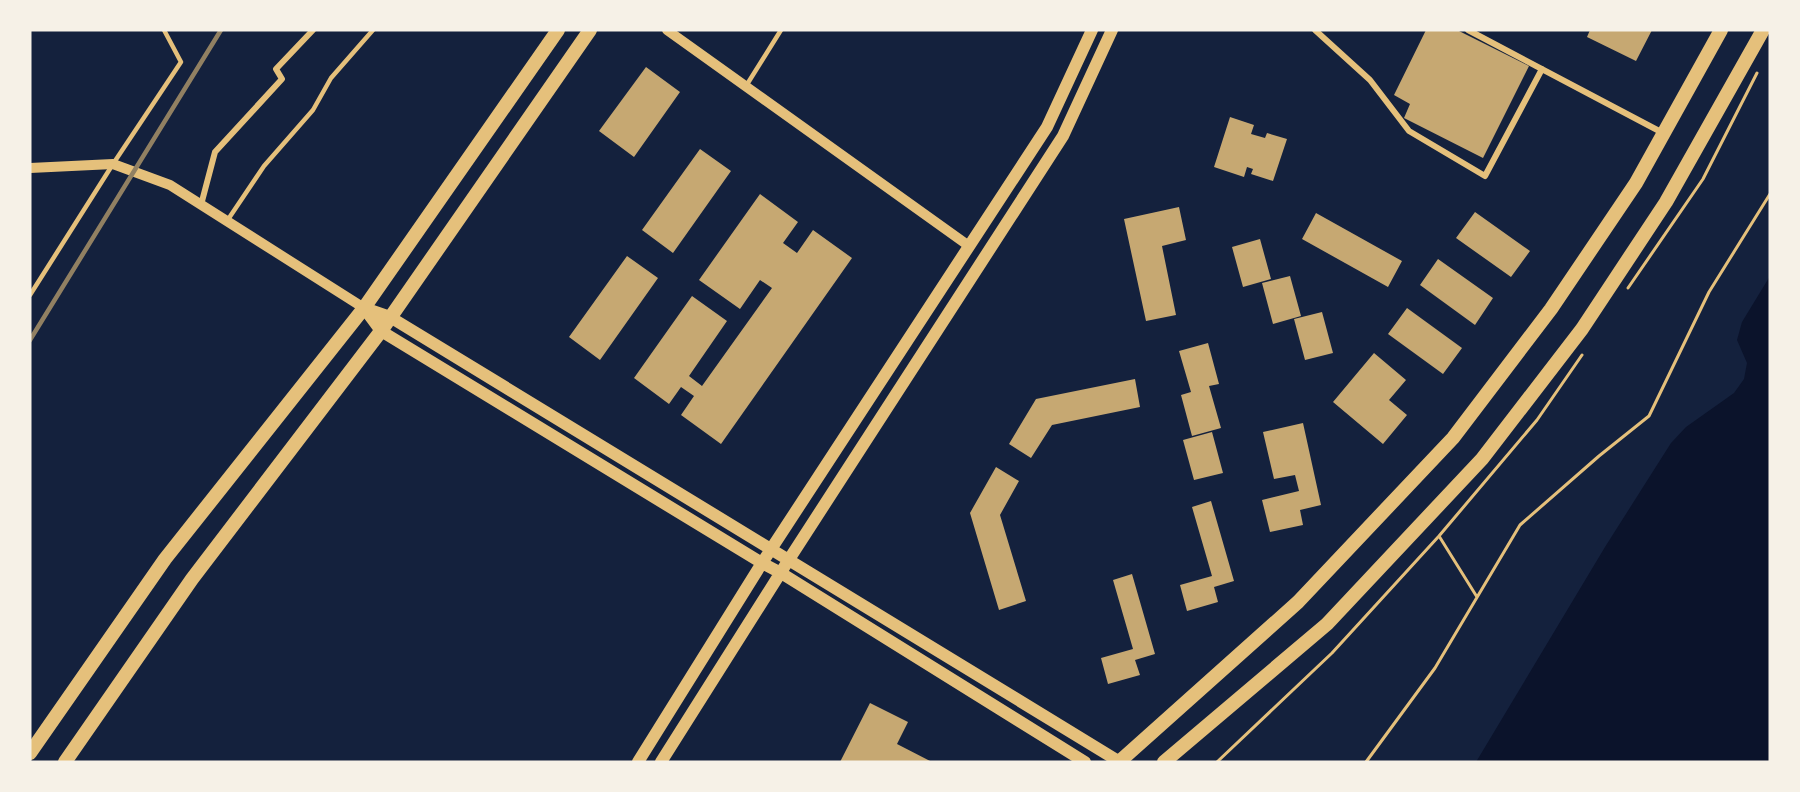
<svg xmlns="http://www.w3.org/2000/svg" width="1800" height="792" viewBox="0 0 1800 792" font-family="Overpass,sans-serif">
	<rect width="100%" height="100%" fill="#14213d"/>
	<!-- water -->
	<path fill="#0b132b" d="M1770 276V762H1476L1605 547 1671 443 1686 427 1734 393 1744 379 1747 363 1737 340 1742 322Z"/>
	<!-- building -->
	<path fill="#c6a872" d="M1426 30H1457L1529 66 1483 158 1404 118 1410 104 1394 95Z
		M1590 30H1652L1636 61 1587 37Z
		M646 67 680 92 634 157 599 131Z
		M1230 117 1254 125 1251 134 1265 138 1267 133 1287 139 1273 181 1251 174 1253 169 1247 167 1244 177 1214 167Z
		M700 149 731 171 673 253 642 230Z
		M760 194 798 222 783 243 797 253 813 230 852 258 721 444 681 415 694 396 681 387 669 404 634 378 692 296 727 321 689 376 702 386 772 288 760 280 740 309 699 280Z
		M1179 207 1186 240 1162 246 1176 315 1146 321 1124 219Z
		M1475 212 1530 251 1511 277 1456 238Z
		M1316 213 1402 261 1388 287 1302 239Z
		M1260 239 1271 279 1243 287 1232 247Z
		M627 256 658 278 600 360 569 337Z
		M1438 259 1493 298 1475 325 1420 285Z
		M1290 276 1301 316 1273 324 1262 283Z
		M1407 308 1462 348 1443 374 1388 334Z
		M1322 312 1333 353 1305 360 1294 319Z
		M1208 343 1219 384 1209 386 1221 428 1192 436 1181 395 1191 392 1179 351Z
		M1374 353 1406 380 1389 400 1407 415 1383 444 1333 402Z
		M1135 379 1140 407 1052 425 1031 458 1009 444 1036 399Z
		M1303 423 1321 505 1300 510 1303 525 1270 532 1262 500 1299 491 1295 475 1274 479 1263 432Z
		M1212 432 1223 473 1194 480 1183 440Z
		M996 467 1019 481 1000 515 1026 601 999 610 970 513Z
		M1211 501 1234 581 1214 587 1218 602 1187 611 1180 585 1212 576 1192 507Z
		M1132 574 1155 654 1135 660 1140 675 1108 684 1101 658 1133 649 1113 580Z
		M870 703 908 722 897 744 932 762H840Z"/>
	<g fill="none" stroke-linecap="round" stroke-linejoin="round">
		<!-- path -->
		<path stroke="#e5c07b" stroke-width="3" d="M1628 288 1703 179 1757 73
			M1439 536 1477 597
			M1217 762 1332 653 1439 536 1537 420 1582 355
			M1366 762 1435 668 1520 525 1599 456 1649 416 1709 292 1770 194"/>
		<!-- service -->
		<path stroke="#e5c07b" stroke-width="4.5" d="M746 86 781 30
			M227 221 264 166 313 110 331 78 373 30
			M30 295 113 164 181 62 164 30"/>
		<!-- minor -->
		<path stroke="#e5c07b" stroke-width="6" d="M1315 30 1370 80 1409 131 1485 176 1542 69
			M1468 30 1663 133
			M201 205 215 152 282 79 276 69 313 30"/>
		<!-- tertiary -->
		<path stroke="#e5c07b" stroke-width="10" d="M667 30 969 246
			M30 168 113 164 170 185 364 308"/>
		<!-- secondary -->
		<path stroke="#e5c07b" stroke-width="12" d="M364 308 390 317 1120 762
			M364 308 381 331 762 563 781 573 1085 762
			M638 762 762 563 1047 127 1092 30
			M661 762 788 561 1063 136 1112 30"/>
		<!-- primary -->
		<path stroke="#e5c07b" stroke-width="14" d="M30 753 165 559 364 308 558 30
			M65 762 192 579 381 331 590 30
			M1119 762 1298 602 1453 438 1551 309 1636 183 1721 30
			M1164 762 1327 624 1482 459 1582 329 1666 202 1763 30"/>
		<!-- rail -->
		<path stroke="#918062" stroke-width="4.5" d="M30 340 221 30"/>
	</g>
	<!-- border -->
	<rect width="1800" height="792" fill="none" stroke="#f6f1e7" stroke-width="63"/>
</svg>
